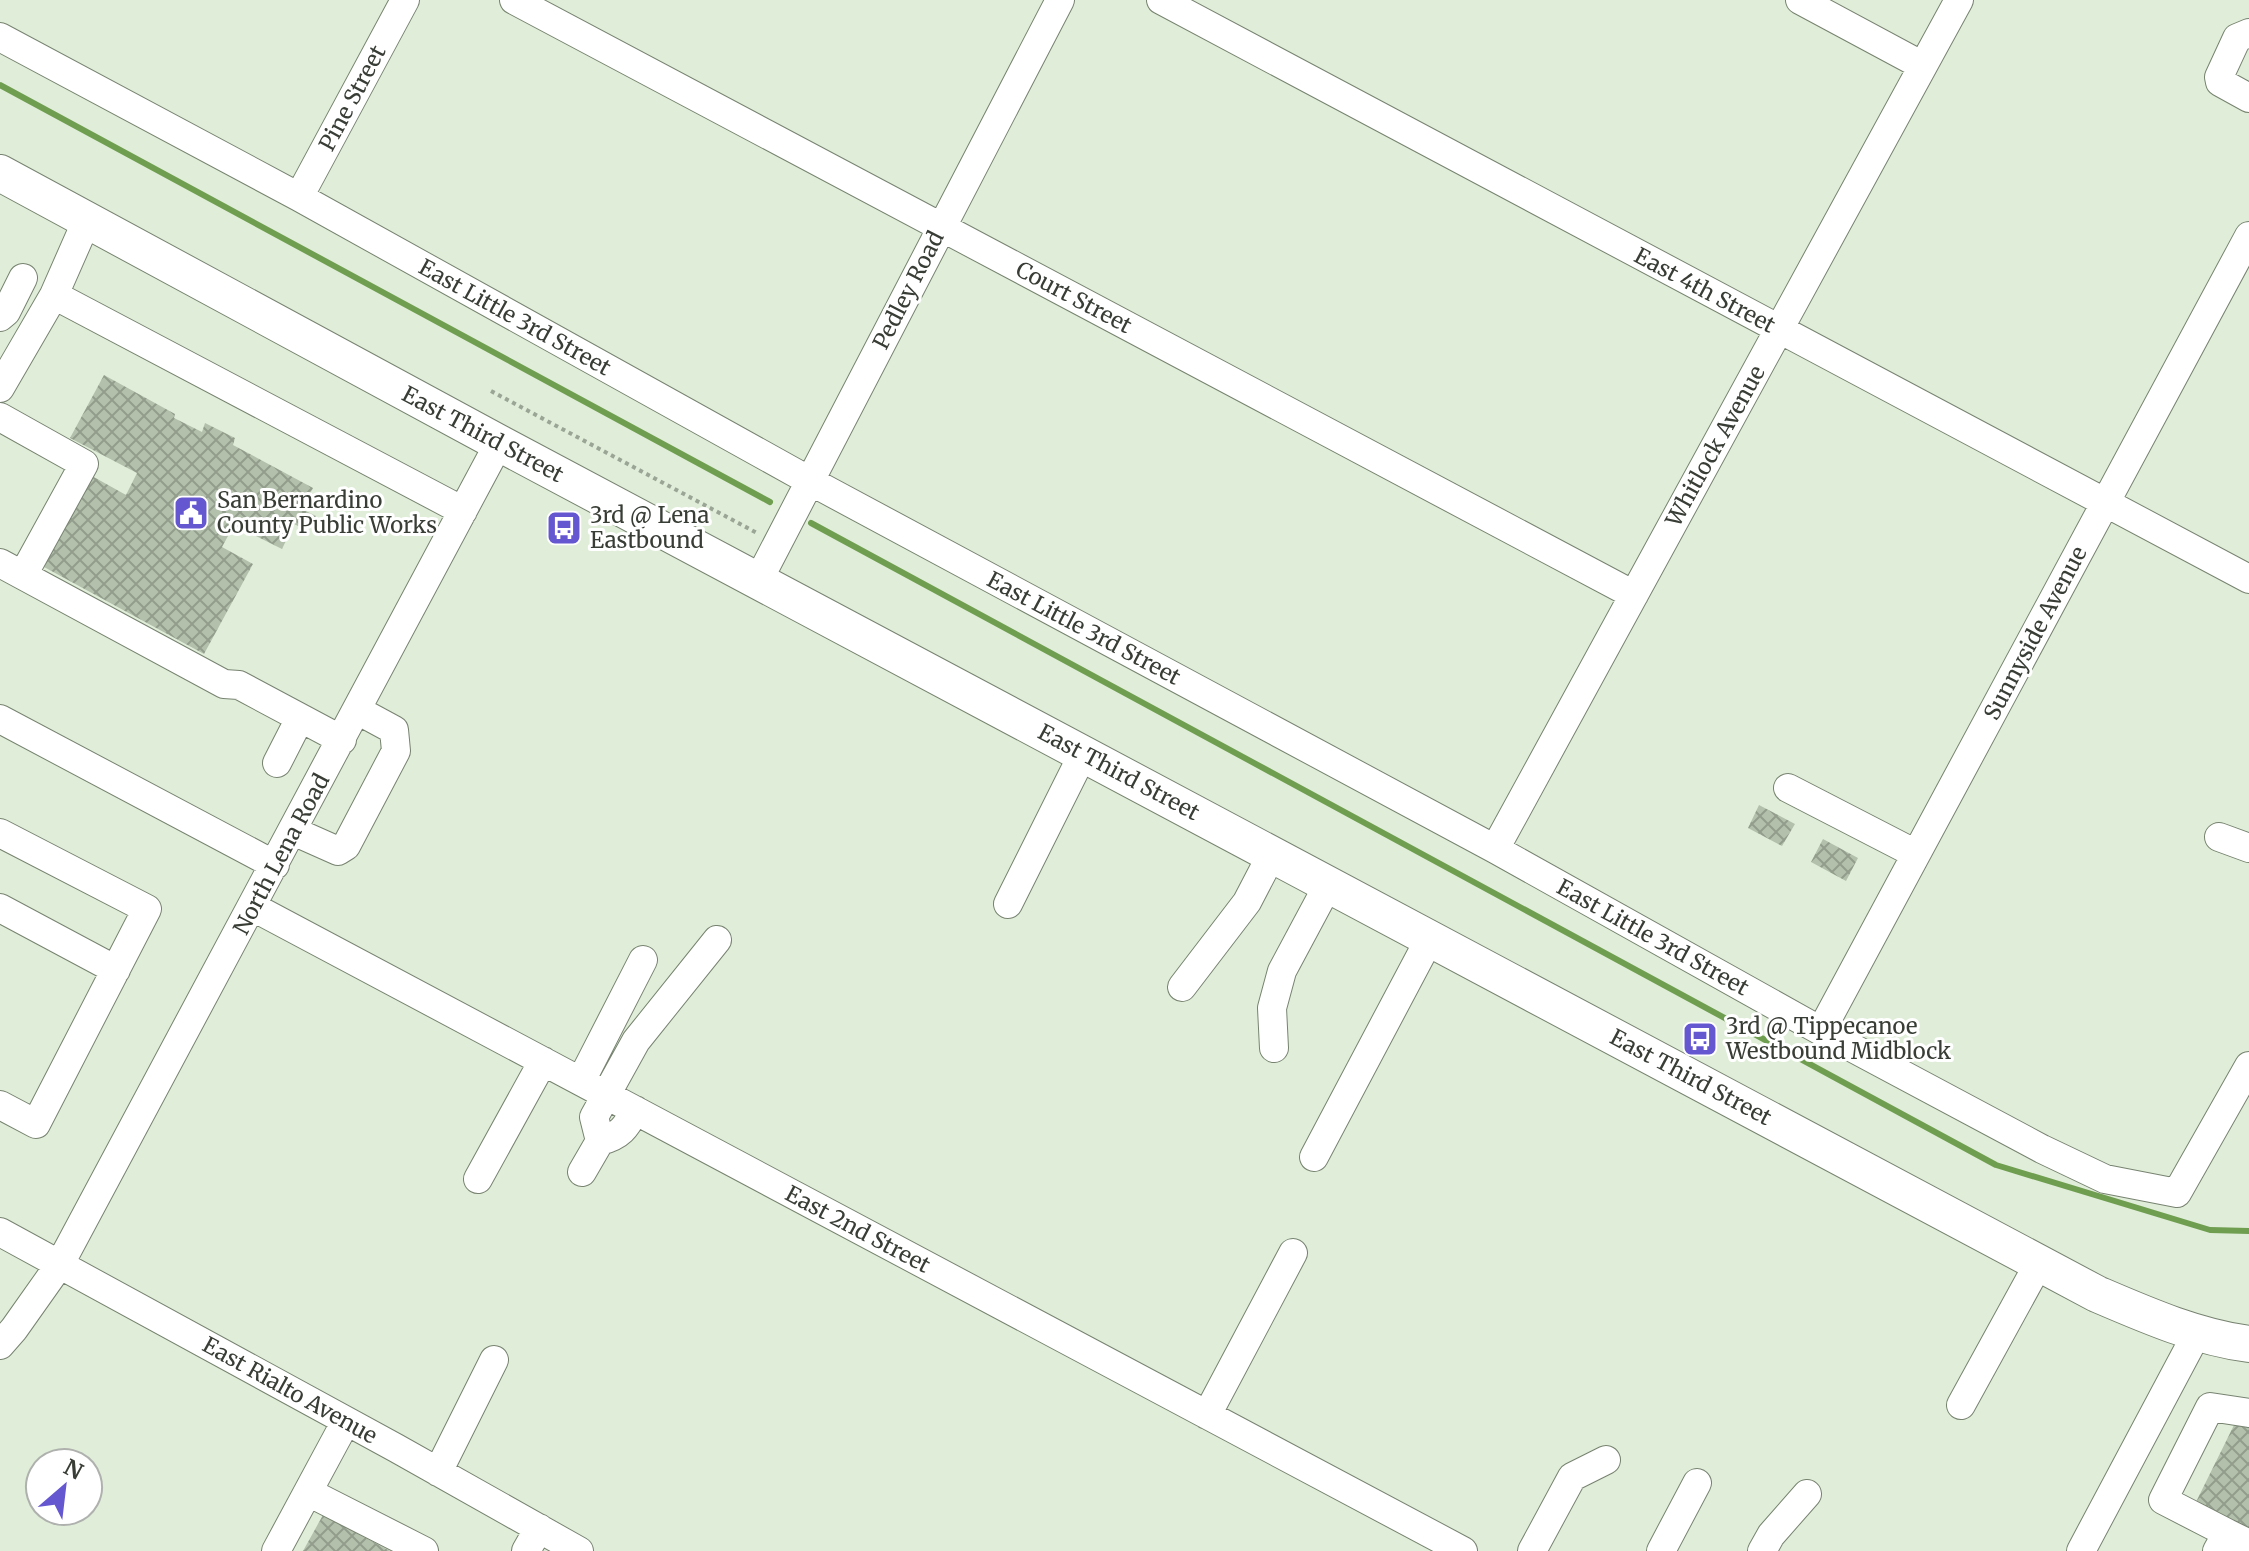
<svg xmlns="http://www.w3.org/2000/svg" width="2249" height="1551" viewBox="0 0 2249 1551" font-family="Merriweather,serif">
	<defs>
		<pattern id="building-cross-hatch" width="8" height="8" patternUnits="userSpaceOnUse" patternTransform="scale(2)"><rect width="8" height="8" fill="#b3c0ab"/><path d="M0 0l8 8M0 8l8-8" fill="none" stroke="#939d8c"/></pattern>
	</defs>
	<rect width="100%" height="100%" fill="#e0eed9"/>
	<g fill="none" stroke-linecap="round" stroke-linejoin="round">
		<!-- stream -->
		<path stroke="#709e51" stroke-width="6" d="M0 85 770 502
			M811 523 1996 1165 2210 1230 2249 1231"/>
	</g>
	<!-- building -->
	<path fill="url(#building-cross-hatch)" d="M104 375 175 414 174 418 202 432 205 423 235 438 233 445 313 488 302 509 316 516 306 530 294 524 282 549 234 525 222 547 253 564 204 654 44 567 92 476 126 495 137 473 70 438Z
		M1759 805 1795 824 1782 846 1748 828Z
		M1823 839 1858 858 1846 881 1811 862Z
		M2237 1419 2249 1425V1530L2196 1502Z
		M323 1515 390 1551H303Z"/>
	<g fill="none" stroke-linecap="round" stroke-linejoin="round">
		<defs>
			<path id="minor" d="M514 0 1634 595
				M1161 0 2249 579
				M1800 0 1923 66
				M2249 33 2237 38 2219 77 2220 82 2249 98
				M0 37 299 197 810 481 1495 849 1821 1031 2042 1149 2105 1179 2177 1193 2249 1066
				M299 197 405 0
				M54 295 463 511
				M0 317 6 312 23 278
				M0 388 54 295 87 220
				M0 417 84 464 23 575
				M0 563 224 684 239 685 342 740
				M758 581 1060 0
				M0 719 275 865
				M277 763 300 718
				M1788 788 1916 854
				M293 831 338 851 346 846 396 751 394 730 357 710
				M0 833 147 909 36 1124 0 1105
				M2219 837 2249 848
				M1495 849 1959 0
				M1008 904 1083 754
				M253 907 1463 1551
				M0 908 116 970
				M1182 987 1247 902 1272 854
				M1821 1031 2249 236
				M1274 1048 1272 1008 1282 971 1328 885
				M581 1081 643 960
				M600 1141C620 1136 626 1128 635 1110
				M1314 1157 1430 938
				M582 1172 600 1141 594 1117 636 1041 717 940
				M478 1179 543 1061
				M0 1232 396 1448 579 1551
				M0 1345 14 1329 60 1264 499 443
				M1961 1405 2039 1263
				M1207 1415 1293 1253
				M438 1472 494 1360
				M308 1492 424 1551
				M2227 1533 2163 1500 2210 1407 2249 1413
				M276 1551 346 1421
				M526 1551 539 1528
				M1532 1551 1572 1477 1606 1460
				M1661 1551 1697 1483
				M1762 1551 1771 1535 1807 1494
				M2081 1551 2197 1333
				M2217 1551 2227 1533 2249 1544"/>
			<path id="major" d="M0 173 499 443 2097 1294C2146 1315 2196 1337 2249 1344"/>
		</defs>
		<!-- minor casing -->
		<use href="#minor" stroke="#778370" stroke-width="30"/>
		<!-- major casing -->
		<use href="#major" stroke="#778370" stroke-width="38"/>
		<!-- path -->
		<path stroke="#9ba595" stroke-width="4" stroke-dasharray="4 4" stroke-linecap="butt" d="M491 391 757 533"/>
		<!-- minor -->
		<use href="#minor" stroke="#fff" stroke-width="28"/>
		<!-- major -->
		<use href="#major" stroke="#fff" stroke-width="36"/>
	</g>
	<!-- icons -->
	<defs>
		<symbol id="civic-square" viewBox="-11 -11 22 22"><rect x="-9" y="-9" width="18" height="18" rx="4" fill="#6557d0" stroke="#fff"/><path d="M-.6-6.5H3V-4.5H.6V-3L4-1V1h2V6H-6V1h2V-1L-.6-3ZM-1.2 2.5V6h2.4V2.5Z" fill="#fff"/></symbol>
		<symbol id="bus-square" viewBox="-11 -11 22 22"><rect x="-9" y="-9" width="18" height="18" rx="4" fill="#6557d0" stroke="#fff"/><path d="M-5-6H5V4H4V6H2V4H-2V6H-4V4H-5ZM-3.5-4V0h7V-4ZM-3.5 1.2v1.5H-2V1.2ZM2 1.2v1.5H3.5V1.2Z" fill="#fff"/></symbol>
	</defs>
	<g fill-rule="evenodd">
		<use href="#civic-square" x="171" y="493" width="40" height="40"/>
		<use href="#bus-square" x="544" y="508" width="40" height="40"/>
		<use href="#bus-square" x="1680" y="1019" width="40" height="40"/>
	</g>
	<g text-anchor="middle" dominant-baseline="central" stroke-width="6" stroke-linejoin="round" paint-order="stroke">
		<!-- street labels -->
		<g font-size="22" fill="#383d35" stroke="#fff">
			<text transform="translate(352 98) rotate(-62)">Pine Street</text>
			<text transform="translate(908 290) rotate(-63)">Pedley Road</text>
			<text transform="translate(1705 290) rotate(28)">East 4th Street</text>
			<text transform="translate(1074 297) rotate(28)">Court Street</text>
			<text transform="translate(515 317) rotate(29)">East Little 3rd Street</text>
			<text transform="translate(483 434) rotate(28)">East Third Street</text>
			<text transform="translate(1715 446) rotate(-61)">Whitlock Avenue</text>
			<text transform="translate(1084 628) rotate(28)">East Little 3rd Street</text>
			<text transform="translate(2035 633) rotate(-62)">Sunnyside Avenue</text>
			<text transform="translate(1119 772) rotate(28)">East Third Street</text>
			<text transform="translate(281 854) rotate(-62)">North Lena Road</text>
			<text transform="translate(1653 937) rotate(29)">East Little 3rd Street</text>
			<text transform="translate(1691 1077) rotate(28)">East Third Street</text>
			<text transform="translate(858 1229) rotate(28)">East 2nd Street</text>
			<text transform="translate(290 1390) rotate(29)">East Rialto Avenue</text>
		</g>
		<!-- poi labels -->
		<g font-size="22" fill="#383d35" stroke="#fff" text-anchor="start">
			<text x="217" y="500">San Bernardino<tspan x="217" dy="25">County Public Works</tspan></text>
			<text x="590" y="515">3rd @ Lena<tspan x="590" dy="25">Eastbound</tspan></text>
			<text x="1726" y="1026">3rd @ Tippecanoe<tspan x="1726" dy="25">Westbound Midblock</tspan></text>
		</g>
	</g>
	<!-- north arrow -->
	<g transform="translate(64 1487) rotate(28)"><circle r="38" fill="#ffffff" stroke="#afb1ae" stroke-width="2"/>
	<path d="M0-6L14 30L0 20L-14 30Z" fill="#6557d0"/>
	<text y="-12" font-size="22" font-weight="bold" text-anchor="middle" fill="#383d35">N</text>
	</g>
</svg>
